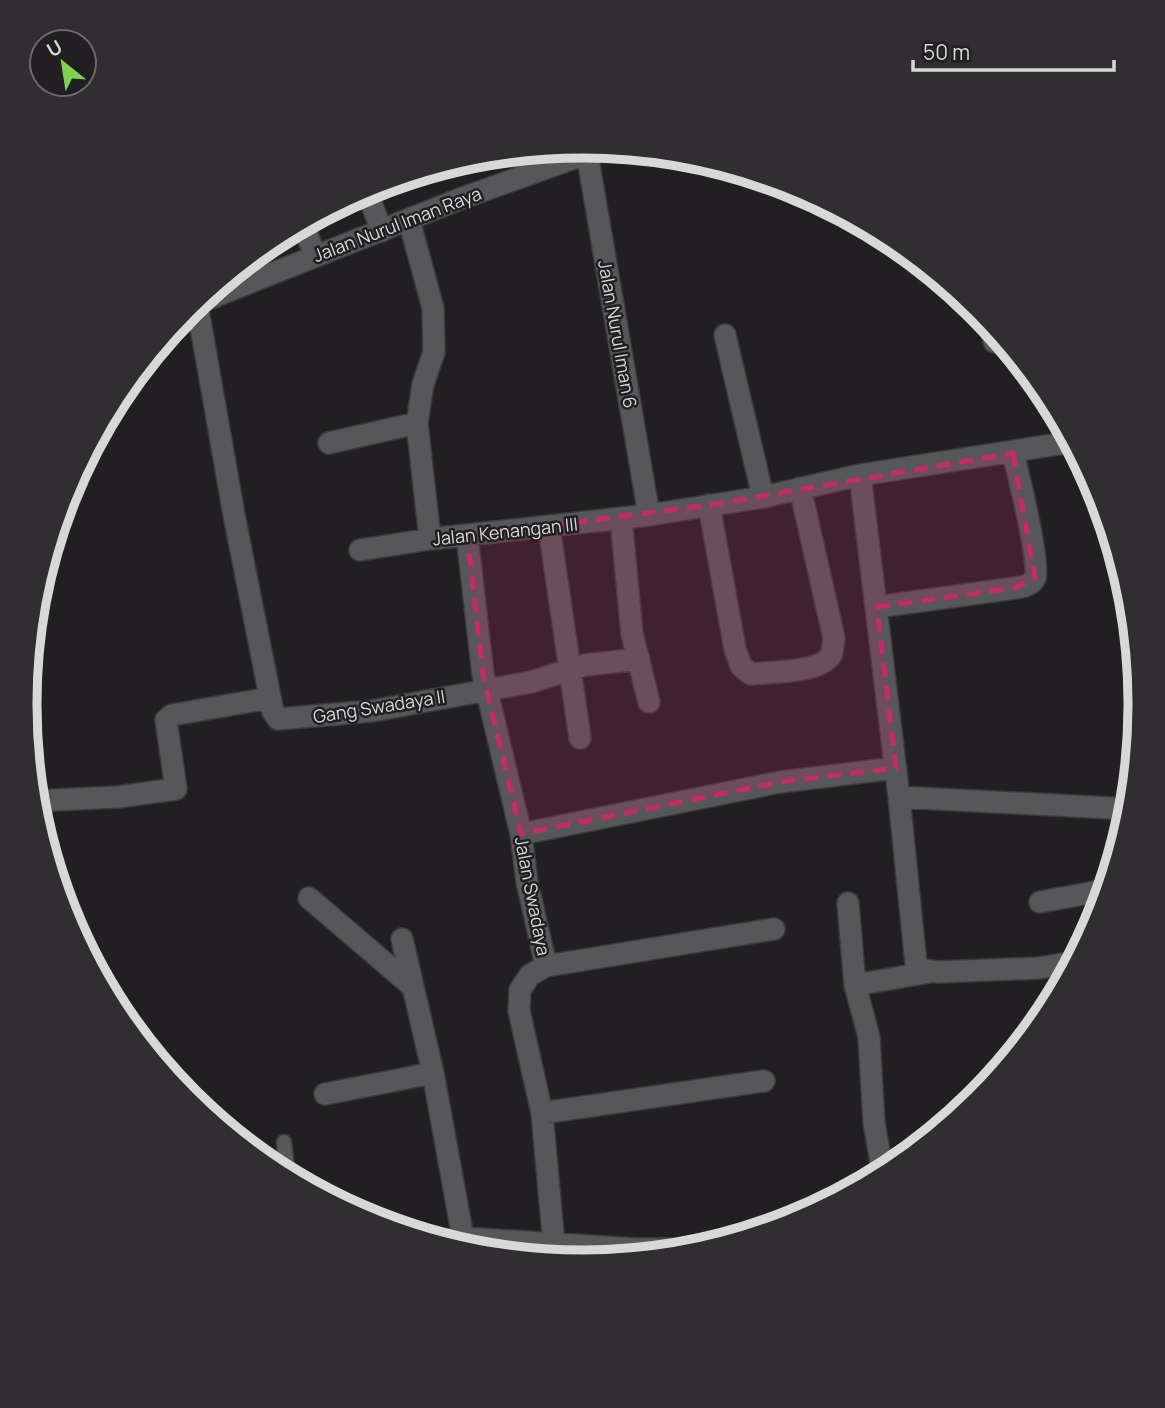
<svg xmlns="http://www.w3.org/2000/svg" width="1165" height="1408" viewBox="0 0 1165 1408" font-family="Manrope,sans-serif">
	<rect width="100%" height="100%" fill="#211f21"/>
	<g fill="none" stroke-linecap="round" stroke-linejoin="round">
		<defs>
			<path id="lane" d="M284 1142 288 1176"/>
			<path id="street" d="M587 153 649 515
				M366 190 382 231
				M409 220 433 308 434 352 423 384 417 423 430 539
				M303 224 315 256
				M197 304 234 515 273 712 278 719 372 711 531 682 585 665 639 659
				M193 305 460 199 602 148
				M992 327 994 342
				M725 335 763 497
				M329 443 417 423
				M860 475 899 797 916 964 923 970 938 972 1039 968 1074 962
				M709 505 735 649 741 666 751 674C770 672 821 673 831 655 833 651 833 643 834 638L800 488
				M621 518 632 634 649 702
				M549 527 580 738
				M467 536 483 675 521 834 527 882 546 966
				M360 550 430 539 649 515 763 497 860 475 1072 442
				M877 607 1015 588C1022 587 1031 586 1035 578 1041 564 1018 473 1013 453
				M899 797 1111 808 1125 810 1127 823
				M34 801 117 797 176 789 166 720 172 715 270 698
				M521 834 780 782 896 768
				M309 898 413 987
				M1040 902 1106 890
				M848 903 855 985 869 1037 874 1123 883 1173
				M402 939 433 1073 465 1249
				M855 985 930 972
				M325 1094 433 1073
				M542 1113 764 1081
				M438 1241 464 1238 636 1249H699
				M554 1245 542 1113 519 1011 520 990 530 975 546 966 774 929"/>
		</defs>
		<!-- lane casing -->
		<use href="#lane" stroke="#3c3b3c" stroke-width="17"/>
		<!-- street casing -->
		<use href="#street" stroke="#3c3b3c" stroke-width="24"/>
		<!-- lane -->
		<use href="#lane" stroke="#575658" stroke-width="14"/>
		<!-- street -->
		<use href="#street" stroke="#575658" stroke-width="21"/>
	</g>
	<!-- marked area -->
	<path fill="#c42b68" fill-opacity="0.2" stroke="#c42b68" stroke-width="5" stroke-dasharray="14 9" stroke-linejoin="round" d="M1013 453 1035 578 1015 588 877 607 896 768 780 782 521 834 483 675 467 536 709 505Z"/>
	<g text-anchor="middle" dominant-baseline="central" stroke-width="5" stroke-linejoin="round" paint-order="stroke">
		<!-- street labels -->
		<g font-size="18" fill="#d9d8d9" stroke="#211f21">
			<text transform="translate(397 224) rotate(-21)">Jalan Nurul Iman Raya</text>
			<text transform="translate(618 334) rotate(80)">Jalan Nurul Iman 6</text>
			<text transform="translate(505 531) rotate(-6)">Jalan Kenangan III</text>
			<text transform="translate(379 706) rotate(-9)">Gang Swadaya II</text>
			<text transform="translate(533 896) rotate(79)">Jalan Swadaya</text>
		</g>
	</g>
	<!-- crop -->
	<path d="M0 0H1165V1408H0ZM582 158H583A545 545 0 0 1 1128 703V705A545 545 0 0 1 583 1250H582A545 545 0 0 1 37 705V703A545 545 0 0 1 582 158Z" fill="#302e30" fill-rule="evenodd"/>
	<path fill="none" stroke="#d9d8d9" stroke-width="9" d="M582 158H583A545 545 0 0 1 1128 703V705A545 545 0 0 1 583 1250H582A545 545 0 0 1 37 705V703A545 545 0 0 1 582 158Z"/>
	<!-- north arrow -->
	<g transform="translate(63 63) rotate(330)"><circle r="33" fill="#211f21" stroke="#6b696b" stroke-width="2"/>
	<path d="M0-5L12 26L0 18L-12 26Z" fill="#7ed153"/>
	<text y="-10" font-size="19" font-weight="bold" text-anchor="middle" fill="#d9d8d9">U</text>
	</g>
	<!-- scale -->
	<path d="M913 60v10h201v-10" fill="none" stroke="#d9d8d9" stroke-width="3.5"/>
	<text x="923" y="60" font-size="21" fill="#d9d8d9" stroke="#211f21" stroke-width="5" paint-order="stroke">50 m</text>
</svg>
